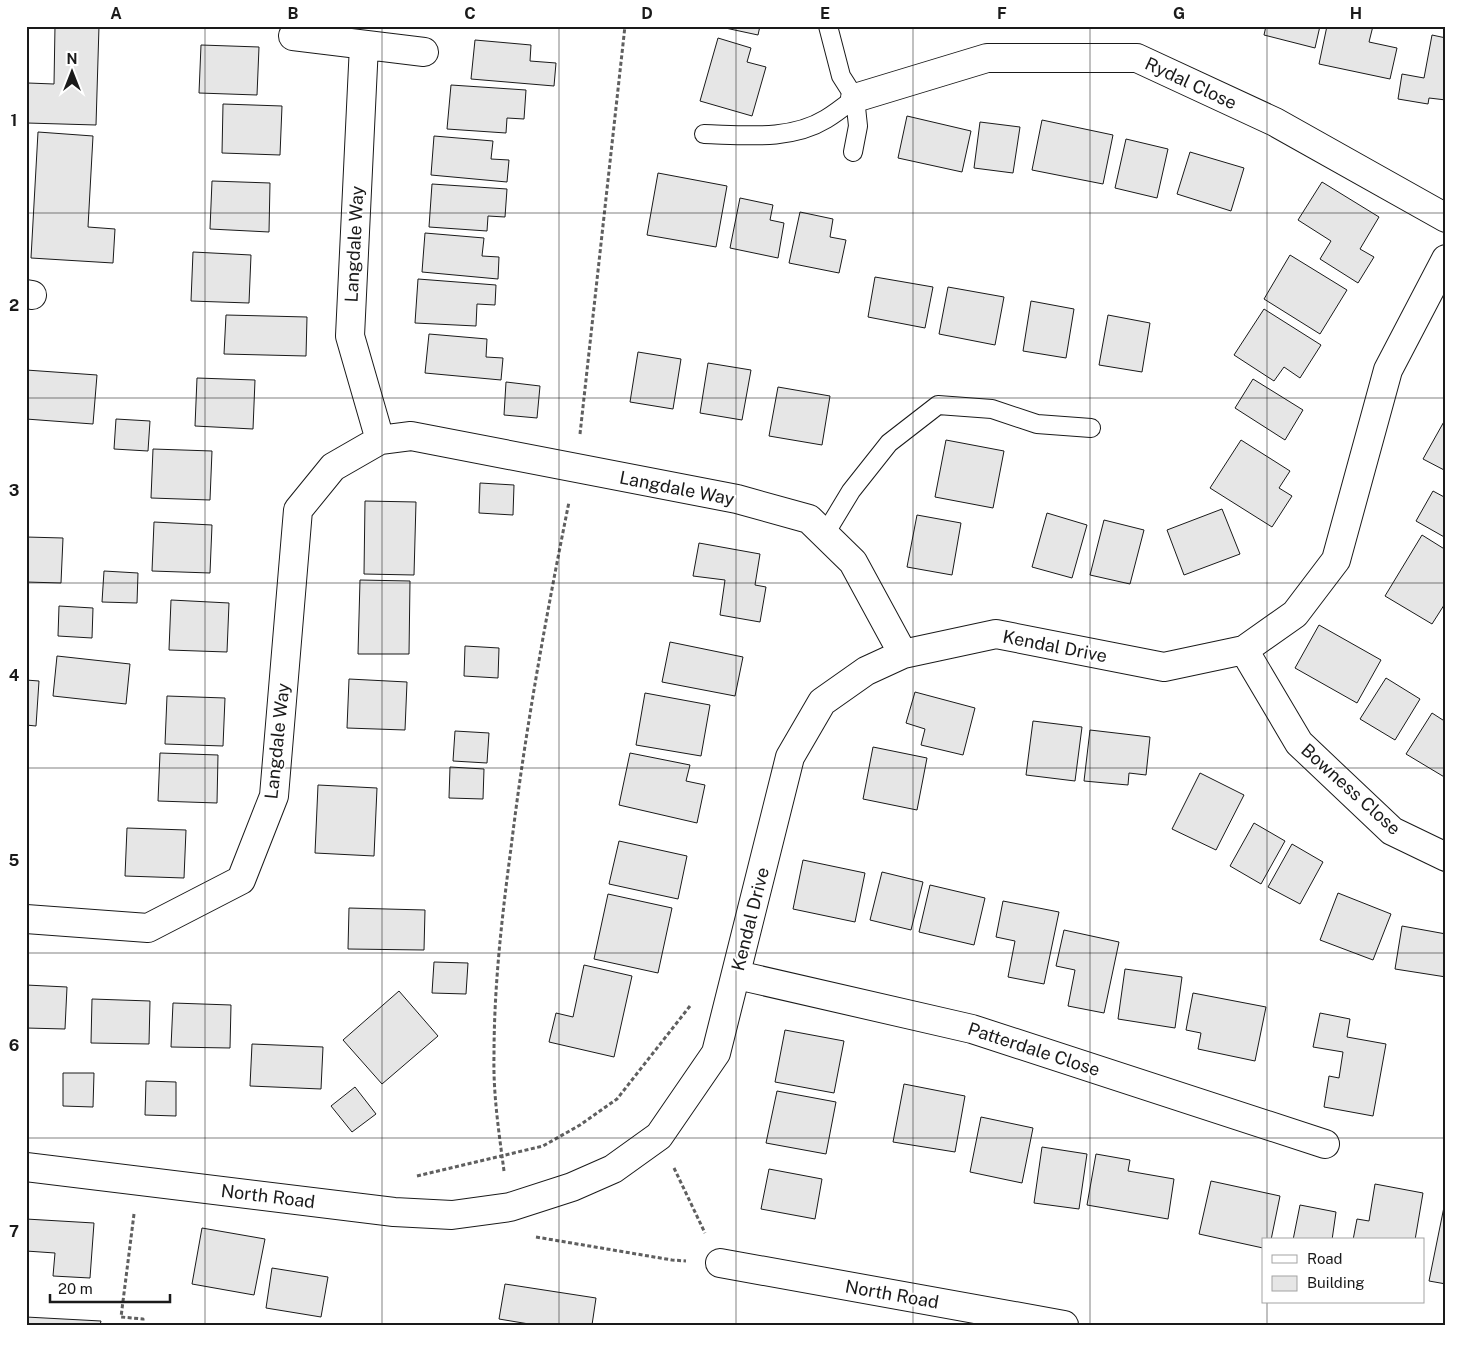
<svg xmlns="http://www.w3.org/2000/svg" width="1472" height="1351" viewBox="0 0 1472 1351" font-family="'Public Sans',sans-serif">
	<rect width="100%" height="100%" fill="#fff"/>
	<!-- building -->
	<path fill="#e6e6e6" stroke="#1a1a1a" d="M55 26H99L96 125 27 123 28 83 54 84Z
		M716 26H760L758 35Z
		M1266 26H1320L1315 48 1264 35Z
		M1327 26H1373L1369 42 1397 48 1390 79 1319 64Z
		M1432 35 1446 38V100L1429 98 1428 104 1398 99 1402 74 1424 78Z
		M718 38 751 48 747 62 766 67 752 116 700 101Z
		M475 40 531 45 530 61 556 63 554 86 471 79Z
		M201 45 259 47 257 95 199 93Z
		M451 85 526 90 524 119 507 118 506 133 447 129Z
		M223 104 282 106 280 155 222 153Z
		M907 116 971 131 962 172 898 158Z
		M1042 120 1113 135 1103 184 1032 170Z
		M980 122 1020 127 1013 173 974 168Z
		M38 132 93 136 88 227 115 229 113 263 31 258Z
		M434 136 493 141 491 159 509 160 507 182 431 175Z
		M1126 139 1168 149 1157 198 1115 188Z
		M1190 152 1244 168 1231 211 1177 194Z
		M658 173 727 186 716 247 647 235Z
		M212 181 270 183 269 232 210 229Z
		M1322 182 1379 217 1360 249 1374 257 1358 283 1320 259 1331 241 1298 220Z
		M432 184 507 189 505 217 488 216 487 231 429 227Z
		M740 198 773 205 770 220 784 223 778 258 730 248Z
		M800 212 833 219 830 237 846 240 839 273 789 263Z
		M425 233 484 238 482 256 499 257 498 279 422 272Z
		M193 252 251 255 249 303 191 301Z
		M1290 255 1347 290 1320 334 1264 299Z
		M875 277 933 287 925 328 868 317Z
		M418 279 496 285 495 305 477 304 476 326 415 323Z
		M948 287 1004 297 995 345 939 334Z
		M1031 301 1074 309 1066 358 1023 351Z
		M1264 309 1321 345 1300 378 1284 367 1274 381 1234 355Z
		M226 315 307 317 306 356 224 354Z
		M1108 315 1150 323 1142 372 1099 365Z
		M429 334 487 339 486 357 503 358 501 380 425 373Z
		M638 352 681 359 673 409 630 402Z
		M708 363 751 370 742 420 700 413Z
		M26 370 97 375 93 424 26 419Z
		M197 378 255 380 253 429 195 426Z
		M1253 379 1303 410 1285 440 1235 408Z
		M506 382 540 386 537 418 504 415Z
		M778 387 830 396 822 445 769 436Z
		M1446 418V471L1423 459Z
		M116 419 150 421 148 451 114 449Z
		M946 440 1004 451 993 508 935 497Z
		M1241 440 1290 471 1279 488 1292 496 1272 527 1210 488Z
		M153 449 212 451 210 500 151 498Z
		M480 483 514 485 513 515 479 513Z
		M1433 491 1446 498V538L1416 521Z
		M365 501 416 502 414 575 364 574Z
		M1222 509 1240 554 1184 575 1167 530Z
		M1047 513 1087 525 1072 578 1032 567Z
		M917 515 961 523 952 575 907 567Z
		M1104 520 1144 530 1130 584 1090 575Z
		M154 522 212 525 210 573 152 571Z
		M1422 535 1446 550V602L1432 624 1385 596Z
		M26 537 63 538 61 583 26 582Z
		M699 543 760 554 755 585 766 587 760 622 720 615 725 580 693 576Z
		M104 571 138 573 137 603 102 602Z
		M360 580 410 581 409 654H358Z
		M171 600 229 603 227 652 169 650Z
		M59 606 93 608 92 638 58 636Z
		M1319 625 1381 660 1357 703 1295 668Z
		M670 642 743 657 735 696 662 682Z
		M465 646 499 648 498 678 464 676Z
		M57 656 130 664 126 704 53 696Z
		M1386 678 1420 699 1395 740 1360 719Z
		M349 679 407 682 405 730 347 728Z
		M26 680 39 681 36 726 26 725Z
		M915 692 975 708 963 755 921 745 925 729 906 723Z
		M645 693 710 705 701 756 636 745Z
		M167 696 225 698 223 746 165 744Z
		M1432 713 1446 722V778L1406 754Z
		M1033 721 1082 727 1075 781 1026 775Z
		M1090 730 1150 737 1146 775 1129 773 1128 785 1084 781Z
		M455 731 489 733 487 763 453 761Z
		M873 747 927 758 917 810 863 799Z
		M160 753 218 755 217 803 158 801Z
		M630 753 690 765 686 781 705 785 697 823 619 805Z
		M450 767 484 769 483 799 449 798Z
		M1200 773 1244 795 1216 850 1172 829Z
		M318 785 377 788 374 856 315 853Z
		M1254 823 1285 841 1261 884 1230 866Z
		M127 828 186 830 184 878 125 876Z
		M619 841 687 856 678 899 609 884Z
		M1292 844 1323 862 1300 904 1268 887Z
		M803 860 865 873 855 922 793 909Z
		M882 872 923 882 911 930 870 920Z
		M930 885 985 898 974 945 919 932Z
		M1338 893 1391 914 1373 960 1320 940Z
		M608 894 672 908 658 973 594 959Z
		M1003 901 1059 912 1044 984 1008 977 1015 941 996 937Z
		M349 908 425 910 424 950 348 949Z
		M1402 926 1446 934V977L1395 969Z
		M1064 930 1119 942 1104 1013 1068 1006 1075 970 1056 966Z
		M434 962 468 963 466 994 432 993Z
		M584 965 632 976 614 1057 549 1042 556 1013 573 1017Z
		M1125 969 1182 977 1175 1028 1118 1019Z
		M26 985 67 987 65 1029 26 1028Z
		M399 991 438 1036 382 1084 343 1040Z
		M1193 993 1266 1007 1255 1061 1198 1049 1201 1033 1186 1030Z
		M92 999 150 1001 149 1044 91 1043Z
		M173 1003 231 1005 230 1048 171 1047Z
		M1320 1013 1350 1019 1347 1037 1386 1044 1373 1116 1324 1107 1329 1076 1339 1078 1343 1052 1313 1047Z
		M785 1030 844 1041 834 1093 775 1082Z
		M252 1044 323 1047 321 1089 250 1086Z
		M63 1073H94L93 1107 63 1106Z
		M146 1081 176 1082V1116L145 1115Z
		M904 1084 965 1096 955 1152 893 1142Z
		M355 1087 376 1114 352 1132 331 1106Z
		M777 1091 836 1102 826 1154 766 1143Z
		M981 1117 1033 1128 1022 1183 970 1172Z
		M1042 1147 1087 1154 1079 1209 1034 1203Z
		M1096 1154 1130 1160 1128 1171 1174 1179 1168 1219 1087 1205Z
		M769 1169 822 1179 815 1219 761 1209Z
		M1211 1181 1280 1196 1271 1240H1263V1248L1199 1234Z
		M1375 1184 1423 1193 1415 1240H1353L1357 1219 1369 1221Z
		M1446 1197V1284L1429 1281Z
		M1300 1205 1336 1212 1332 1240H1293Z
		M26 1219 94 1223 90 1278 53 1276 55 1253 26 1251Z
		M202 1228 265 1239 254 1295 192 1284Z
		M272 1268 328 1277 321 1317 266 1308Z
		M505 1284 596 1298 592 1325H535L499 1319Z
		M26 1317 101 1321 100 1325H26Z"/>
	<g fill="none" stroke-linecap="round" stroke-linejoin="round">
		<defs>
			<path id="service" d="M828 26 841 76 855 98 858 126 853 152
				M704 134C744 135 790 141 826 119 836 113 846 105 855 98
				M825 534 851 491 889 443 938 405 992 409 1037 424 1091 428"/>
			<path id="minor" d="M293 36 424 52
				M364 45 350 336 380 440
				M855 98 987 58H1137L1275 122 1446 218
				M26 294 32 295
				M1244 650 1299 743 1392 831 1446 857
				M26 919 148 928 241 880 274 796 298 510 333 467 380 440 411 436 737 499 809 519 853 562 903 654
				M737 975 972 1029 1325 1144
				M26 1167 394 1212 452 1215 510 1207 572 1187 613 1169 659 1136 716 1053 790 757 822 702 866 671 903 654 996 634 1164 667 1244 650 1295 614 1336 560 1388 370 1446 259
				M720 1263 1064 1325"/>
		</defs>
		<!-- service casing -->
		<use href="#service" stroke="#1a1a1a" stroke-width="20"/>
		<!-- minor casing -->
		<use href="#minor" stroke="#1a1a1a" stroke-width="30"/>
		<!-- path -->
		<path stroke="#5f5f5f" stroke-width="3" stroke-dasharray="4 2.5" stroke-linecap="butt" d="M580 434 625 26
			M674 1168 705 1233
			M504 1171C499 1133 493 1094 494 1055 494 986 502 916 511 848 525 732 546 616 569 502
			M417 1176 543 1146 580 1125 617 1099 690 1006
			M134 1214 121 1317 143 1319V1325
			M536 1237 672 1260 686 1261"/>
		<!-- service -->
		<use href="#service" stroke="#fff" stroke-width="18"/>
		<!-- minor -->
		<use href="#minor" stroke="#fff" stroke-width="28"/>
	</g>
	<!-- grid -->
	<path fill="none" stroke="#1a1a1a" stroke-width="1" stroke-opacity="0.55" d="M205 26V1325M382 26V1325M559 26V1325M736 26V1325M913 26V1325M1090 26V1325M1267 26V1240M26 213H1446M26 398H1446M26 583H1446M26 768H1446M26 953H1446M26 1138H1446M1267 1302V1325"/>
	<g text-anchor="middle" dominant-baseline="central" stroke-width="4" stroke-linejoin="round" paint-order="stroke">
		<!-- street labels -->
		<g font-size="18" fill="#1a1a1a" stroke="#fff">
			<text transform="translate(1191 83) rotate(25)">Rydal Close</text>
			<text transform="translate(354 244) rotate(-87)">Langdale Way</text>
			<text transform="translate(677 488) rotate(11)">Langdale Way</text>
			<text transform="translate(1055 646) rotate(11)">Kendal Drive</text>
			<text transform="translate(277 741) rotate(-84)">Langdale Way</text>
			<text transform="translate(1351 789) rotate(42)">Bowness Close</text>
			<text transform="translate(750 919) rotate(-76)">Kendal Drive</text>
			<text transform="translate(1034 1049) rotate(18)">Patterdale Close</text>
			<text transform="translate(268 1196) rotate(7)">North Road</text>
			<text transform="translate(892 1294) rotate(10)">North Road</text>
		</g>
	</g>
	<!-- border -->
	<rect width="1472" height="1351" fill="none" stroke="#ffffff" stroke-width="55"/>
	<!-- legend -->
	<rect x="1262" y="1238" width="162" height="65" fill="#ffffff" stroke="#a3a3a3"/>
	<rect x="1272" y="1255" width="25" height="8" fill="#ffffff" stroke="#a3a3a3"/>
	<text x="1307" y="1264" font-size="15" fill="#1a1a1a">Road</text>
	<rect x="1272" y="1276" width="25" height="15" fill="#e6e6e6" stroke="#a3a3a3"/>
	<text x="1307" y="1288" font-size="15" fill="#1a1a1a">Building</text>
	<!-- north arrow -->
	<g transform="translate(72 72)" stroke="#ffffff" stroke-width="4" paint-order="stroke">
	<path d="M0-4L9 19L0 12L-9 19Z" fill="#1a1a1a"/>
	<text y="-8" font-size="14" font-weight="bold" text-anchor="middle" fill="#1a1a1a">N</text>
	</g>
	<!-- scale -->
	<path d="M50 1294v8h120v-8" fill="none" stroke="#1a1a1a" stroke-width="2.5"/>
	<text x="58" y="1294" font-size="15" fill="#1a1a1a" stroke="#ffffff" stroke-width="4" paint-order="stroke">20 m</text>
	<rect x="28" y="28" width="1416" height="1296" fill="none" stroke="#1a1a1a" stroke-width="2"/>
	<g font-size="16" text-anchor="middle" font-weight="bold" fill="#1a1a1a">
		<text x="116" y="19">A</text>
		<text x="293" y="19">B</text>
		<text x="470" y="19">C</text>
		<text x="647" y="19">D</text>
		<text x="825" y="19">E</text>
		<text x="1002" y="19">F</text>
		<text x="1179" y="19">G</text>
		<text x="1356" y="19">H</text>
		<text x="14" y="126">1</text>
		<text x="14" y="311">2</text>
		<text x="14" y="496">3</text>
		<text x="14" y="681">4</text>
		<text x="14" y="866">5</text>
		<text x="14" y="1051">6</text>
		<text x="14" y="1237">7</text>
	</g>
</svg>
